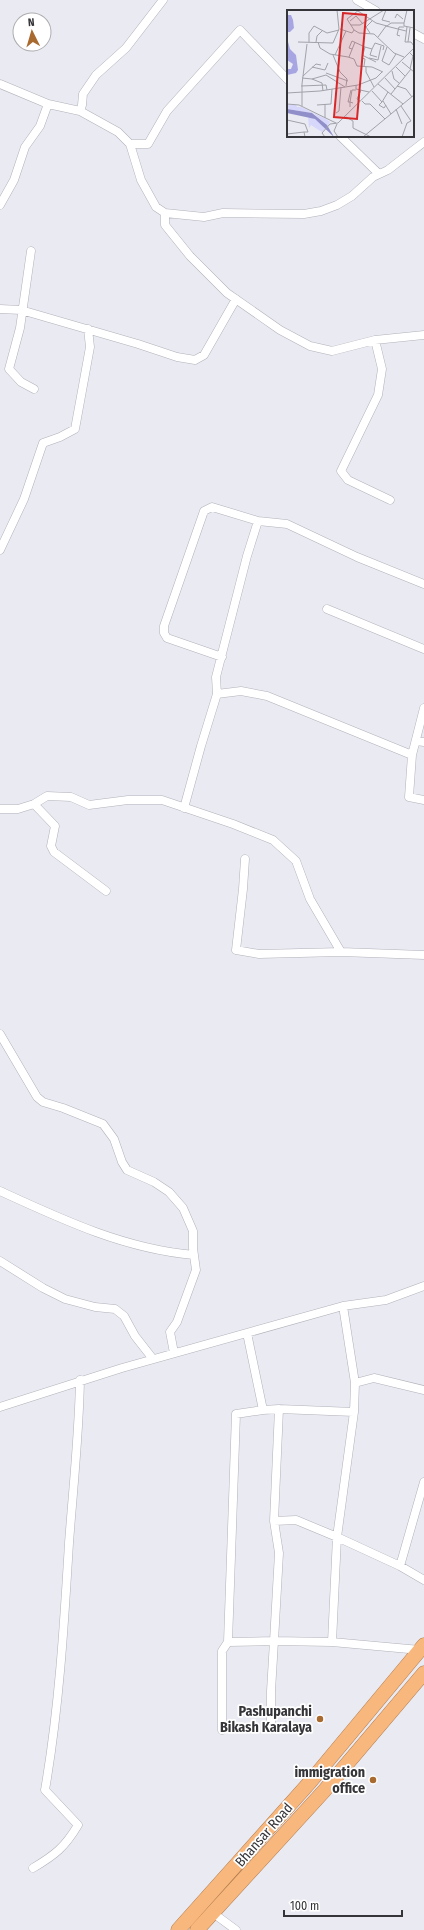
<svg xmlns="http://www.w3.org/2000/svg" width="424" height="1930" viewBox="0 0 424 1930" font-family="'Fira Sans Condensed',sans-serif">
	<rect width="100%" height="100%" fill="#eaeaf3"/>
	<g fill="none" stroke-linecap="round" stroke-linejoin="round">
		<defs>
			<path id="minor" d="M163 0 126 48 96 75 83 94 82 105 80 111 118 132 130 144 141 180 156 207 165 213V225L190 256 227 293 280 330 310 346 332 351 375 340 424 335
				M357 0 376 11
				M413 33 424 39
				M0 84 48 104 80 111
				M340 136 379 174
				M130 144H148L167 111 240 30 288 80
				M0 205 14 180 25 147 40 126 48 104
				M165 213 204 217 223 213 304 214 321 211 337 205 352 196 373 177 388 170 424 142
				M31 251 20 328 9 369 21 382 34 389
				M0 309 21 310 138 344 177 357 195 360 204 355 236 299
				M375 340 382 369 378 395 341 471 348 480 390 500
				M0 550 24 499 43 443 60 437 75 429 90 347 88 329
				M327 609 424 649
				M222 657 167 638 164 633V626L204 511 212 507 258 521 287 524 357 557 424 584
				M217 694 241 691 267 696 412 755
				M424 708 412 755 409 797 424 800
				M416 741 424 742
				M34 804 55 826 51 846 54 852 106 891
				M184 808 201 746 217 694 216 677 247 556 258 521
				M0 809H18L34 804 47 796 71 797 89 805 128 800H162L233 824 273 840 296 861 310 899 341 952 424 955
				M245 859 243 889 236 950 259 954 341 952
				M0 1034 37 1097 43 1102 63 1108 103 1124 114 1139 122 1162 127 1170 154 1182 169 1192 183 1208 193 1231V1248L196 1270 177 1322 170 1332 174 1353
				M0 1191C63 1220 125 1249 194 1255
				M0 1261 43 1288 65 1299 95 1307 115 1309 124 1316 135 1336 153 1359
				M343 1306 355 1383 374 1378 424 1390
				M247 1333 263 1410 279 1409
				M355 1383 354 1412 337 1537 400 1566
				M0 1407 122 1368 343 1306 386 1300 424 1286
				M263 1410 236 1414 228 1642 274 1641 271 1691V1729
				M424 1482 400 1566 424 1580
				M274 1521 296 1520 337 1537 332 1642 420 1650
				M332 1642 274 1641 279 1553 274 1521 279 1409 354 1412
				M222 1730V1651L228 1642
				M33 1868C55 1855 65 1847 78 1825L45 1790C59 1709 64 1626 69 1543 73 1489 79 1435 80 1380
				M213 1913 236 1930"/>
			<path id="trunk" d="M178 1930 310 1782 424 1645
				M197 1930 324 1791 424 1673"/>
		</defs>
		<!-- minor casing -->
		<use href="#minor" stroke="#b1b1ba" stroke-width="9"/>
		<!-- trunk casing -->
		<use href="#trunk" stroke="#b37e50" stroke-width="15"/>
		<!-- minor -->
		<use href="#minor" stroke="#fff" stroke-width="8"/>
		<!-- trunk -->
		<use href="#trunk" stroke="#f8b77c" stroke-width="14"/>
	</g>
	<!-- markers -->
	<g fill="#a96a30" stroke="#fff" stroke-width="1.5">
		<circle cx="320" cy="1719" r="4"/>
		<circle cx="373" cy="1780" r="4"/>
	</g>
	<g text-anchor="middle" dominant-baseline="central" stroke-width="3.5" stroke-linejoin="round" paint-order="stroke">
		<!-- poi labels -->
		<g font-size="14" font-weight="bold" fill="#353539" stroke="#fff" text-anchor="end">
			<text x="312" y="1711">Pashupanchi<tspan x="312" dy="16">Bikash Karalaya</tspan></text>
			<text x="365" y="1772">immigration<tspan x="365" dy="16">office</tspan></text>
		</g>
		<!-- street labels -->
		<g font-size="14" fill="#353539" stroke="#fff">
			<text transform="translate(264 1835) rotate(-49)">Bhansar Road</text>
		</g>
	</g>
	<!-- overview -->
	<g transform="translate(287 10)">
		<rect width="127" height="127" fill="#eaeaf3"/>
		<path d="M0 95H9L10 97H14L39 109 43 112 41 116 26 103 0 99ZM21 106 28 109 39 118 35 122 24 115 22 118Z" fill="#d7d6fb"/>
		<path d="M0 5H4L6 10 7 18 3 22H0ZM0 28 3 39 9 45 11 60 9 63 0 65V59H4L6 54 0 50Z" fill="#a8a6e2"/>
		<path d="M0 99 25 103 40 115 47 127 28 109 0 103Z" fill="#918fca"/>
		<path fill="none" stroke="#a2a2a9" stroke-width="1" d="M72 0 60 9 67 20 72 23 87 24 107 43 117 47M99 0 95 10 103 12M71 1 89 13 100 16 104 13H117V16L127 18M108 8 110 4 116 9M63 11 69 6 76 14M117 13 120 0M64 15H73L97 0M99 16 119 21M120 17 118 32H124L127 36M53 19 65 23 67 20M83 23 79 17 85 11M113 26 110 25 112 17H117M91 27 99 16M11 32 46 33 52 19 50 0M22 32V23L27 16 40 23 52 20M29 32 30 26 36 20M31 32 33 38 43 44 61 47 67 49 70 56 85 57 96 62M121 32 123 18M100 37 95 51 102 55 109 44M65 39 62 38 65 31 78 37M85 39 88 33 97 36 96 40M123 43 126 46 123 59M46 45 53 62 60 69 59 76M48 45 59 21M75 45 89 52M62 47 68 32M82 48 91 50 94 36M115 52 127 62M77 56 78 49 75 48 78 37 85 39 83 45 90 47M25 57 38 60 41 53M79 57V62L87 77M109 57 118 66M105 61 107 69 112 73M39 63 61 71M16 66 29 54 34 55M15 68 25 69 39 65 58 77M98 68 108 79M25 69 35 73 36 81M91 74 116 94M69 75V79L82 82M14 76 39 75 40 80M110 76 119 79 125 87M85 81 95 92 101 82M0 83 33 81 71 75 89 68 95 62M104 84 124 59M73 91 70 89 74 80M75 91 78 94H83L98 109M96 91 104 104M95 92 92 95 97 98 99 95M66 93 63 92 65 80H69M0 94 12 95 49 113M38 94V108M30 95 44 94 45 79M15 96V74L20 34M114 96 124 111 120 113 115 127M63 97V92H61L64 80M109 99 115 114M49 103 52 101 54 77M59 107 66 111V118L84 127M0 110 18 114 21 122H17M51 113 127 38M50 114 47 121 51 127M0 124 17 122 18 127M38 127 35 123 43 114 51 113M76 127 127 85"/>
		<path fill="#d62828" fill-opacity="0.15" stroke="#d62828" stroke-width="2" d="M56 3 79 5 70 109 47 107Z"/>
		<rect width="127" height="127" fill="none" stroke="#353539" stroke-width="2"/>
	</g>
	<!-- north arrow -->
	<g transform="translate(32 32) rotate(355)"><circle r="19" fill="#ffffff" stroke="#aeaeb0"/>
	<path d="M0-3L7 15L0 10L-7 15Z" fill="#a96a30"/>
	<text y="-6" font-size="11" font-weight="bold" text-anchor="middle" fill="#353539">N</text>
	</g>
	<!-- scale -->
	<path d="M284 1910v6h118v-6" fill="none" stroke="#353539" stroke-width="2"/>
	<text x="290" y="1910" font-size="12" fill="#353539" stroke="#ffffff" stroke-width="3" paint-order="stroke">100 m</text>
</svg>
